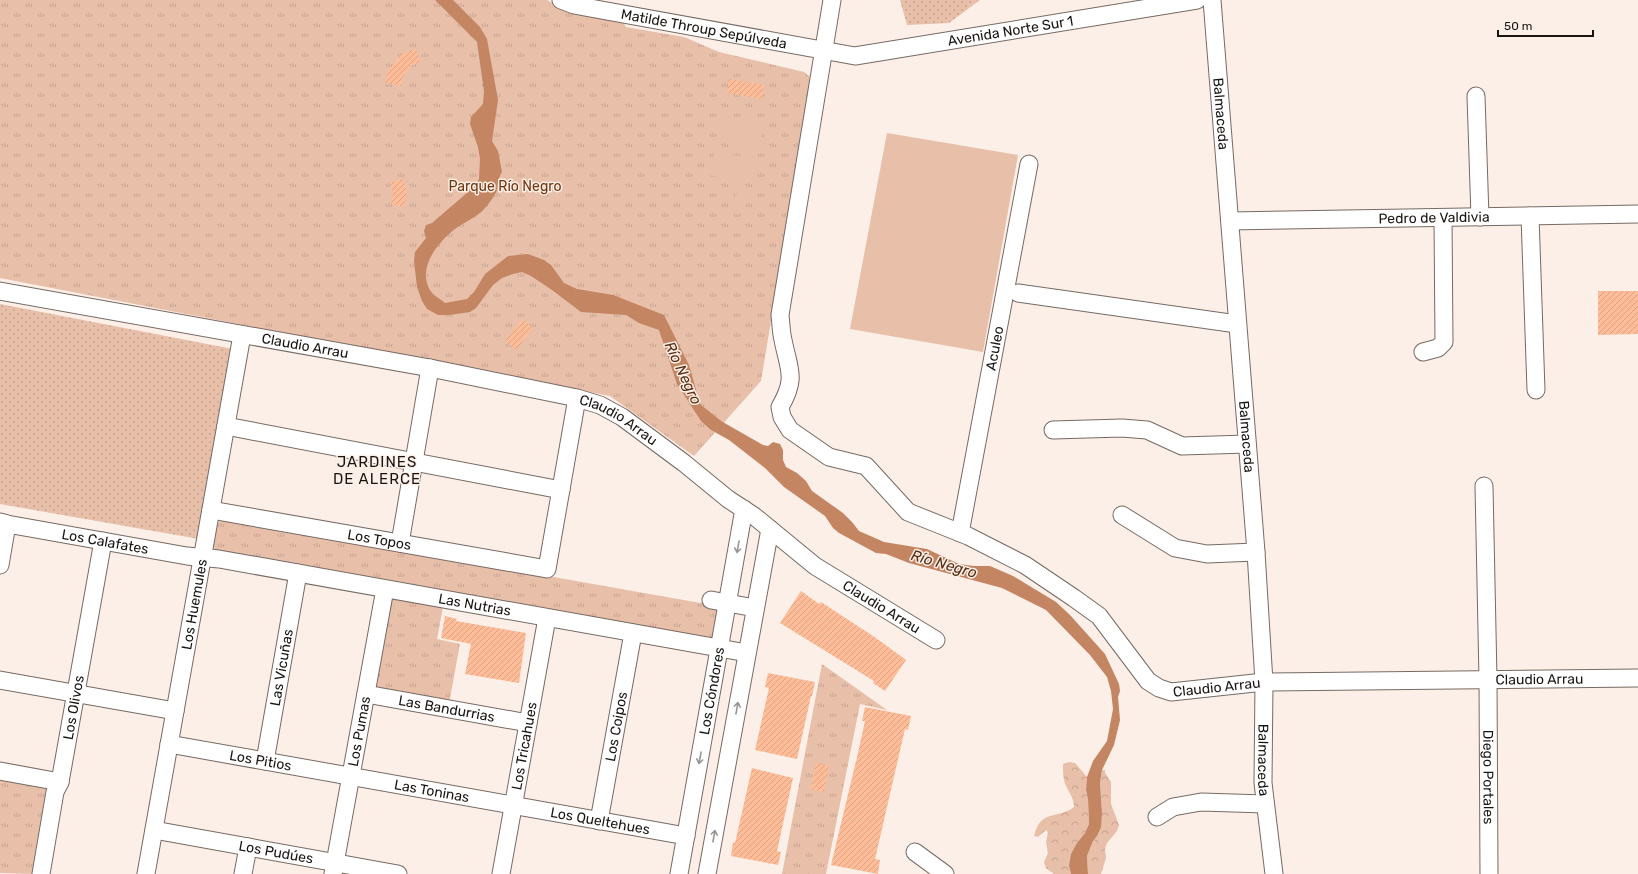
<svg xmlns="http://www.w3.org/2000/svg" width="1638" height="874" viewBox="0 0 1638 874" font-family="Rubik,sans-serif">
	<defs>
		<pattern id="grass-dots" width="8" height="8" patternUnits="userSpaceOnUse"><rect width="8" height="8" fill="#e8bfa9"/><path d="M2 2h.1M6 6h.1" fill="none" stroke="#c6a390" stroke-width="1.8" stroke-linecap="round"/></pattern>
		<pattern id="forest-crowns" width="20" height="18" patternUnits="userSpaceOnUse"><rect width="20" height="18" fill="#e8bfa9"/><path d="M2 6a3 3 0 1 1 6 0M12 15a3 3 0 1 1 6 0" fill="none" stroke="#c6a390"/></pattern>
		<pattern id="park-tufts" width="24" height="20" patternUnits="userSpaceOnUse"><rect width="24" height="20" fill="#e8bfa9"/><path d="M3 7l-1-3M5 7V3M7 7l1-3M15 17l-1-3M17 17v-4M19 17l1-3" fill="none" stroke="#c6a390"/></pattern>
		<pattern id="building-hatch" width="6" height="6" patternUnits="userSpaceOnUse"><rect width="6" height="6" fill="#febd98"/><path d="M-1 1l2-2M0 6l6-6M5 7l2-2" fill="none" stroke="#d9a282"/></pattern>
	</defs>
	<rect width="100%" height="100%" fill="#fcefe7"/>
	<!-- grass -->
	<path fill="url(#grass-dots)" d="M900 0H980L949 23 907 25Z
		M0 304 233 349 199 539 0 504Z"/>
	<!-- forest -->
	<path fill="url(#forest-crowns)" d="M1069 762 1075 763 1087 777 1086 790 1088 799 1089 824 1085 833 1077 843 1069 866 1071 874H1054L1046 868 1044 862 1048 853 1046 842 1048 832 1046 830 1038 837 1034 836C1041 808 1057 820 1074 807 1074 799 1070 794 1066 786 1063 779 1063 772 1063 764Z
		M1102 770H1105V773L1111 782V804L1119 825 1117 831 1107 843 1105 849 1106 858 1101 874H1088L1087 856 1093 841 1097 836 1102 812 1100 783Z"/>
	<!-- park -->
	<path fill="url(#park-tufts)" d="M0 0H547C571 14 596 17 623 22L626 27 684 37 719 52 804 72 809 76 811 81 761 381 694 456 610 396 0 278Z
		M225 519 712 605 719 611 713 638 710 639 216 551 212 545 217 523Z
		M395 597 443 607 437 639 460 644 449 704 374 690 392 599Z
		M822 664 887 710 860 704 826 874H782Z
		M0 775 48 783 35 874 0 873Z"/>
	<!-- pitch -->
	<path fill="#e8bfa9" d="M720 118 763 125 759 149 716 141Z
		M887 133 1018 155 983 352 850 329Z
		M714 152 757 159 753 183 709 175Z
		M745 189 755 191 738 216C729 206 732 193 745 189Z"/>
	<!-- water -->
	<path fill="#c38562" d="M435 0H453L480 27 487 39 498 100 492 141 498 151 502 172C498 178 498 184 497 190 495 196 489 203 485 208 478 217 464 222 455 229 437 243 414 271 433 294 436 297 442 300 445 303L467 299 474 292 485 274 508 256 528 254 544 260 551 265 564 283 577 289 613 295 664 315 689 365 700 404 721 421 763 445 768 446 773 442 780 444 783 450V460L786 467 797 473 806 481 812 491 843 513 852 522 859 531 884 542 927 549 959 564 974 566H990L1013 576 1056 602 1070 615 1105 654 1119 684 1120 691 1118 697 1120 720 1114 745 1102 770 1100 783 1102 812 1101 827 1097 836 1093 841 1087 856 1088 874H1071L1069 866 1071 854 1077 843 1085 833 1089 824 1088 799 1086 790 1087 777 1093 761 1107 741 1113 709 1111 691 1107 677 1090 655 1046 610 1002 588 909 563 886 554 876 553 839 533 833 528 825 516 784 487 765 468 729 440 711 430 701 421 677 384 659 330 639 323 626 315 581 312 552 290 531 276 522 272 513 274 502 278 493 285 476 308 470 312 449 315H438L427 309 422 301 417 287 414 261 415 252 426 238 424 231 426 225 432 223 475 186 479 179 480 159 478 147 470 124 471 117 483 104 484 91 477 42Z"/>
	<!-- building -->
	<path fill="url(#building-hatch)" d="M416 49 421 62 412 65 403 76 401 86 385 83 388 71 403 53Z
		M729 79 764 85 762 99 727 93Z
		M403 179 407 193 404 207 391 204 393 194 390 183Z
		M1598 291H1638V334L1598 335Z
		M522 319 533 328 516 350 505 341Z
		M801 591 819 604 821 602 876 638 906 660 885 691 873 683 874 681 780 623Z
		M445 616 457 619 456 621 526 633 519 683 465 674 471 644 441 638Z
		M768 673 815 682 812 696H811L797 759 755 750 769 688 765 687Z
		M865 707 911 716 908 730 905 729 875 859 880 860 878 874 831 865 858 753 865 721H862Z
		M816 763 829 766 824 792 811 790Z
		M752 768 793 778 777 851 781 852 778 865 731 856 733 842 735 843Z"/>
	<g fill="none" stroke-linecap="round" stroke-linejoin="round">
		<defs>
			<g id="minor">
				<path id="s1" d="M561 0 574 5 590 8 855 56 1197 0"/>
				<path id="s2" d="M832 0 780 315C781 323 781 332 783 340 789 370 797 378 780 407L782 417 790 430 829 457 866 466 908 512 968 536 1025 565 1074 598 1099 616 1148 681 1159 688 1171 692 1264 682 1638 678"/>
				<path id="s3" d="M1212 0 1256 552 1264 682 1263 783 1274 874"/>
				<path d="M1476 96 1480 217"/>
				<path d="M1530 216 1536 390"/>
				<path id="s4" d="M1230 221 1638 214"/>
				<path id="s5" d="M0 291 430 368 577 398 600 405 622 417 684 463 728 499 754 516 815 566 936 640"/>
				<path d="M1018 293 1237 324"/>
				<path d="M1423 352 1438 348 1444 342 1443 218"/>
				<path d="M226 426 561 490"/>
				<path d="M1053 430 1122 428 1147 430 1182 446 1247 444"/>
				<path id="s6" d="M1484 486 1488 679 1489 874"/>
				<path id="s7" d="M211 510 547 569 577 398"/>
				<path d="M1122 515 1175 548 1207 554 1256 552"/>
				<path id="s8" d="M0 522 7 524 187 556 219 559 747 653"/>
				<path id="s9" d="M960 533 1029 164"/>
				<path d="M400 543 430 368"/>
				<path d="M0 565 7 524"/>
				<path d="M711 600 755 608"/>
				<path d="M0 680 175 711"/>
				<path id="s10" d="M366 694 528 723"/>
				<path id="s11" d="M169 744 686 836"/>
				<path id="s12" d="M265 761 298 573"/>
				<path d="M0 771 60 782"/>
				<path d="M1157 817 1173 807 1201 802 1265 804"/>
				<path id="s13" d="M599 821 633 633"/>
				<path id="s14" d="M154 830 398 874"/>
				<path d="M915 852 945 874"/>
				<path id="s15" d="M41 874 55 792 60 782 103 541"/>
				<path id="s16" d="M146 874 242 335"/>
				<path d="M243 874 248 847"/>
				<path id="s17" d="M333 874 385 589"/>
				<path id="s18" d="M501 874 547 618"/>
				<path id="s19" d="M679 874 744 509"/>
				<path d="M707 874 770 529"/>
			</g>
		</defs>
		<!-- minor casing -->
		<use href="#minor" stroke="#766a64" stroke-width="19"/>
		<!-- minor -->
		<use href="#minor" stroke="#fff" stroke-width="17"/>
	</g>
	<!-- one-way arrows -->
	<defs><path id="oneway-shaft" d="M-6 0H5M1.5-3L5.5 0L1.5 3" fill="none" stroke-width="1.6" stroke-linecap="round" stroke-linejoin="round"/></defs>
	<g stroke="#979594">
		<use href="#oneway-shaft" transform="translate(738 547) rotate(100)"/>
		<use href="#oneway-shaft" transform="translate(737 708) rotate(-80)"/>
		<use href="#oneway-shaft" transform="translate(700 758) rotate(100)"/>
		<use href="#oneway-shaft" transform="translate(714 836) rotate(-80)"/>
	</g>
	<g text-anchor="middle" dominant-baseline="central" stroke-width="3" stroke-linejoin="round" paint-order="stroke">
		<!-- street labels -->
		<g font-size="14" fill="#181412" stroke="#fcefe7">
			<text stroke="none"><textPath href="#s1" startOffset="146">Matilde Throup Sepúlveda</textPath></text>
			<text stroke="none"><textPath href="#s1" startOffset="457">Avenida Norte Sur 1</textPath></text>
			<text stroke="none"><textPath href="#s3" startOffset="114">Balmaceda</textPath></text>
			<text stroke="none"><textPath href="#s4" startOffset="204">Pedro de Valdivia</textPath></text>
			<text stroke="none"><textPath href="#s5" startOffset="310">Claudio Arrau</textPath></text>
			<text stroke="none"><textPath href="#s9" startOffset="188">Aculeo</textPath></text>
			<text stroke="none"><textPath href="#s5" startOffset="634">Claudio Arrau</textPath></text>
			<text stroke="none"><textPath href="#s3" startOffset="438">Balmaceda</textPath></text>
			<text stroke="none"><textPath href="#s7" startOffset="171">Los Topos</textPath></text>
			<text stroke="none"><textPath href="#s8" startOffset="107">Los Calafates</textPath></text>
			<text stroke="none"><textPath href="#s16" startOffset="274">Los Huemules</textPath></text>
			<text stroke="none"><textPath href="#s8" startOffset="482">Las Nutrias</textPath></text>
			<text stroke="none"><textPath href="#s5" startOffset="958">Claudio Arrau</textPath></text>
			<text stroke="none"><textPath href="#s12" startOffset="95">Las Vicuñas</textPath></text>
			<text stroke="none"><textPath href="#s2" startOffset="1282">Claudio Arrau</textPath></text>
			<text stroke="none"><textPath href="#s2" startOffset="959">Claudio Arrau</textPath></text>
			<text stroke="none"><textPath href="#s19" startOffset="186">Los Cóndores</textPath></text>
			<text stroke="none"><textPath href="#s15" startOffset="170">Los Olivos</textPath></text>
			<text stroke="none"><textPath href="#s10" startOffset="82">Las Bandurrias</textPath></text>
			<text stroke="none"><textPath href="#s13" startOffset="96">Los Coipos</textPath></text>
			<text stroke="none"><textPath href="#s17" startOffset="145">Los Pumas</textPath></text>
			<text stroke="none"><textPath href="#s18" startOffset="130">Los Tricahues</textPath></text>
			<text stroke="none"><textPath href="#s11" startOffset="93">Los Pitios</textPath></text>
			<text stroke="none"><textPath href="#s3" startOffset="762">Balmaceda</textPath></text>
			<text stroke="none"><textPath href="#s6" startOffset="291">Diego Portales</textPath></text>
			<text stroke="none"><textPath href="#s11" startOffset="267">Las Toninas</textPath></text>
			<text stroke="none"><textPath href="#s11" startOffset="438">Los Queltehues</textPath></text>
			<text stroke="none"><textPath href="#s14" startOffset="124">Los Pudúes</textPath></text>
		</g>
		<!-- park labels -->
		<g font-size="14" fill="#6f350c" stroke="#fcefe7">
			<text x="505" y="186">Parque Río Negro</text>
		</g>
		<!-- water labels -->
		<g font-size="15" font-style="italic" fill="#572d13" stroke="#fcefe7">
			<text transform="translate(683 373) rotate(65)">Río Negro</text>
			<text transform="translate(944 564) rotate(16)">Río Negro</text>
		</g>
		<!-- neighbourhood labels -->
		<g font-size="15" letter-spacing="1" fill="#181412" stroke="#fcefe7">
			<text x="377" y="462">JARDINES<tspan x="377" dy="17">DE ALERCE</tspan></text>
		</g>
	</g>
	<!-- scale -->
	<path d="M1498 30v6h95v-6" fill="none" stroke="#181412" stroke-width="2"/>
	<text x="1504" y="30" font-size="12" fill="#181412" stroke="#fcefe7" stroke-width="3" paint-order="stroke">50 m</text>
</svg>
